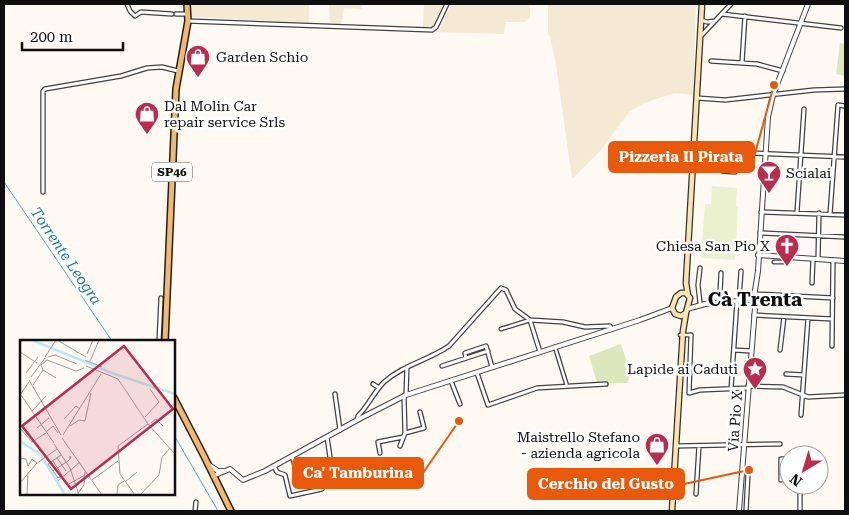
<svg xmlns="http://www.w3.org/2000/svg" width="849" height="515" viewBox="0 0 849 515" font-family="'Roboto Serif',serif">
	<rect width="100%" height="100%" fill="#fef9f2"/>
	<!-- farmland -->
	<path fill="#f4ead3" d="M191 4H309V23L191 17Z
		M329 4H363L361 9 344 8 341 24 330 23Z
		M424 4H445L434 27H423Z
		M451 4H530V18L524 22H506L504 34 433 32 439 30Z
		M548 4H696L693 95 674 93 644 103 629 112 600 151 572 179 556 65 550 36 548 35Z"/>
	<!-- green -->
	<path fill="#dce8bc" d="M840 43 845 44V76L836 74Z
		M621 344 630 372 628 383H597L589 356Z"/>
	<!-- pitch -->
	<path fill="#ebf0ce" d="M712 186 737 188 736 206H738L735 260 701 258 705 204H711Z"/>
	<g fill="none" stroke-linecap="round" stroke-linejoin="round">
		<!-- stream -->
		<path stroke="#42aec8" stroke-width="1" d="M4 182 112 341
			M174 435 218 511"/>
		<defs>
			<path id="pedestrian" d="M774 262H784
				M501 329 530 320
				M680 335H691
				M555 347 567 386"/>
			<path id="minor" d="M127 4 130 11 135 16 141 12 172 14
				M176 14H187
				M722 14 841 28
				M701 20 707 22 715 21
				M188 21 432 30 436 27 447 4
				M701 36 731 4
				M711 61 757 64 783 71
				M742 62 745 16
				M697 98 725 100 814 90 845 89
				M736 156 735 172 722 171V156L752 153 845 157
				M43 192V91L45 89 121 76 147 68 162 67 178 71
				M761 212 845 215
				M797 212 804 109
				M830 214 838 105 845 106
				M760 233 845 237
				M818 259 819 213
				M700 268 698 285 700 303
				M721 273 720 294 721 302
				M812 283 813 259
				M756 294 833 298
				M739 300 741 271
				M754 315 832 319
				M530 320 540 352
				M691 335 689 393 700 390 748 388
				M159 341 161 298
				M832 346 833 260
				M734 350 751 351
				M780 350 784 317
				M466 358 465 353 486 346 492 367
				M442 366 488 351
				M477 373 488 405 537 388 606 384
				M786 374 804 375
				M451 381 460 404
				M373 384 379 388
				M748 386 783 387 808 397 845 395
				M731 389 737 301
				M335 394 340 430
				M406 395 407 367
				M801 415 808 318
				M357 420 358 416C368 406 374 392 384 382 403 365 429 360 449 346L501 288 506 290 515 309 530 320 563 322 585 327 610 326 612 329
				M405 433 424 428 420 412
				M327 437 333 478
				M400 446 405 433 404 396
				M676 446 780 444
				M380 453 378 442 403 437
				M292 456 300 482
				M274 466 277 472 285 475 290 496 322 489
				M781 480V459H789
				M696 494 699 446
				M195 511 196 502
				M746 511 748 474
				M800 511V485"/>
			<path id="tertiary" d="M758 255 845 261
				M750 299a3 3 0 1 1 6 0a3 3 0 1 1-6 0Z
				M754 297 758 271 768 117 773 95 808 4
				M687 309 705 304 750 300
				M209 465 218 471H223
				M213 476 230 469 243 480 265 471 361 418 406 395 640 320 672 308
				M739 511 755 308 754 302"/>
			<path id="secondary" d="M681 293H686L690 298 686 313 681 316 675 314 672 308 676 297Z
				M688 295 686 283 702 4
				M672 511 683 331 686 313"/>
			<path id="primary" d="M165 341 176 89 188 21 187 4
				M174 398 204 456 231 511"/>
		</defs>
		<!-- pedestrian casing -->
		<use href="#pedestrian" stroke="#424242" stroke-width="5"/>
		<!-- minor casing -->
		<use href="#minor" stroke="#424242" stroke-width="5.5"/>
		<!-- tertiary casing -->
		<use href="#tertiary" stroke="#424242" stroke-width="6"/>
		<!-- secondary casing -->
		<use href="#secondary" stroke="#313131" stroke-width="7"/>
		<!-- primary casing -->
		<use href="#primary" stroke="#202020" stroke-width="8"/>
		<!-- pedestrian -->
		<use href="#pedestrian" stroke="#fff" stroke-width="2.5"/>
		<!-- minor -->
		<use href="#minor" stroke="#fff" stroke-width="3"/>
		<!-- tertiary -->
		<use href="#tertiary" stroke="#fff" stroke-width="4"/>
		<!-- secondary -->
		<use href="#secondary" stroke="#fbe4b0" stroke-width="4.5"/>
		<!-- primary -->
		<use href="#primary" stroke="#f3b76e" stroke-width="5"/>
	</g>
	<!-- icons -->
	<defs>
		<symbol id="shop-pin" viewBox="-11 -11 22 30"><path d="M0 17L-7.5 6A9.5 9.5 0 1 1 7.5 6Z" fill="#ba2c50" stroke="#fff"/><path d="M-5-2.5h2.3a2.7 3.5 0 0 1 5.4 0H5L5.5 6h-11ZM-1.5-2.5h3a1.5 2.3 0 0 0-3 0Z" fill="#fff"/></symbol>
		<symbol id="bar-pin" viewBox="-11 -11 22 30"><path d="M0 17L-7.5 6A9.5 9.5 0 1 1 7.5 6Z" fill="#ba2c50" stroke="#fff"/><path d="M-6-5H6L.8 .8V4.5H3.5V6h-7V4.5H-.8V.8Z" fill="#fff"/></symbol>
		<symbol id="church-pin" viewBox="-11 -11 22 30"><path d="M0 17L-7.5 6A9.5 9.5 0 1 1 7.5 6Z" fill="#ba2c50" stroke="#fff"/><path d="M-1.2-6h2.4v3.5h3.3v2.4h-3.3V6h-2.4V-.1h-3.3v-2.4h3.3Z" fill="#fff"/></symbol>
		<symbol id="sight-pin" viewBox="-11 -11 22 30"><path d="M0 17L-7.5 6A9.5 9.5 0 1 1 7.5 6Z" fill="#ba2c50" stroke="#fff"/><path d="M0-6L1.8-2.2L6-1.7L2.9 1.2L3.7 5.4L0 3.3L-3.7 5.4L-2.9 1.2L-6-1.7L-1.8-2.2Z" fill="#fff"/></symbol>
	</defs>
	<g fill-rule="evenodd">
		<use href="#shop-pin" x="184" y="43" width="28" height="38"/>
		<use href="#shop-pin" x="133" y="100" width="28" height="38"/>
		<use href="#bar-pin" x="755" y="159" width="28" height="38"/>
		<use href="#church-pin" x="773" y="232" width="28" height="38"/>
		<use href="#sight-pin" x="741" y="355" width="28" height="38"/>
		<use href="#shop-pin" x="643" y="431" width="28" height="38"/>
	</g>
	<g text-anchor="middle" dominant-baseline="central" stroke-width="5" stroke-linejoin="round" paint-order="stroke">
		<!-- shield labels -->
		<rect fill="#fff" stroke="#575757" stroke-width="1" x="152" y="162.5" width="40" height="19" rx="4"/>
		<g font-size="12" font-weight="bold" fill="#0f0f0f">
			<text x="172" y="172">SP46</text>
		</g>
		<!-- poi labels -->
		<g font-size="14" fill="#0f0f0f" stroke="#fff" text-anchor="start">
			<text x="216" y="57">Garden Schio</text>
			<text x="164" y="106">Dal Molin Car<tspan x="164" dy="16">repair service Srls</tspan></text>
			<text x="786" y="173">Scialai</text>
			<text x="770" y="246" text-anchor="end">Chiesa San Pio X</text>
			<text x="738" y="369" text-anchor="end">Lapide ai Caduti</text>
			<text x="640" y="437" text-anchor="end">Maistrello Stefano<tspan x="640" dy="16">- azienda agricola</tspan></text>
		</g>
		<!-- street labels -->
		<g font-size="14" fill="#0f0f0f" stroke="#fff">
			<text transform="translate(735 421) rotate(-86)">Via Pio X</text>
		</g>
		<!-- water labels -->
		<g font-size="15" font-style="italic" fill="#1d7f9d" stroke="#fff">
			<text transform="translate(66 256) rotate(56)">Torrente Leogra</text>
		</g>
		<!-- district labels -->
		<g font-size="19" font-weight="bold" fill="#0f0f0f" stroke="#fff">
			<text x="755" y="299">Cà Trenta</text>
		</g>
	</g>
	<!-- overview -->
	<g transform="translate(20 340)">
		<rect width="155" height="155" fill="#fef9f2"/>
		<path fill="none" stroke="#b9eaf4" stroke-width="2.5" d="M12 0 92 33 155 54M0 101 21 115 45 155"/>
		<path fill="none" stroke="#9e9b97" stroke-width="1" d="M37 0 66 17M0 12 17 23M67 14 73 0M25 17 36 0M28 17 35 15 57 24M27 20 56 31 64 28M65 20 82 27M70 21 79 0M66 26 98 39 128 84 155 114M23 30 36 38M6 33 18 17M11 37 25 18M9 40 41 95M13 45 23 30 21 25 27 20M0 55 9 42M1 55 34 103M12 71 26 56M125 77 139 62 130 49M44 79 56 66 60 69M131 83 136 79 143 86M50 86 59 80 65 81 71 53M0 88 12 102 26 93M17 88 29 78M26 92 33 86 38 93M43 95 81 34M42 98 82 155M34 104 50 128 59 155M0 118 6 119 8 126 12 119 17 123M37 118 46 131M33 121 42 135 38 138 28 124 41 115M33 131 48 121 51 118 50 116V119M72 140 98 121M38 141 60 122M105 142 117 132M0 143 16 124 37 109M49 144 65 135M58 153 64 145 65 132M7 155 8 132M97 155 98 145 104 141M115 155 100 134 98 106 128 84M120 155 139 135 142 117 150 108"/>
		<path fill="#ba2c50" fill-opacity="0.15" stroke="#ba2c50" stroke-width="2.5" d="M104 6 153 69 51 149 2 86Z"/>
		<rect width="155" height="155" fill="none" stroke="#0f0f0f" stroke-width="2.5"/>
	</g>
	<!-- callouts -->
	<path fill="none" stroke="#e8590c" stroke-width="2" d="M774 85L754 157M459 421L423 473M749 470L684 484"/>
	<g fill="#e8590c" stroke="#fff" stroke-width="2">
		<circle cx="774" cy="85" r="5"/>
		<circle cx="459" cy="421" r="5"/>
		<circle cx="749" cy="470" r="5"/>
	</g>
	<g fill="#e8590c" stroke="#e8590c" stroke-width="2">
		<rect x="609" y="142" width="145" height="30" rx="5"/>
		<rect x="293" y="458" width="130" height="30" rx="5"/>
		<rect x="528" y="469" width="156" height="30" rx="5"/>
	</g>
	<g font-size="15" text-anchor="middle" font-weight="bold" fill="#fff">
		<text x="681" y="162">Pizzeria Il Pirata</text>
		<text x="358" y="478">Ca' Tamburina</text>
		<text x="606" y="489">Cerchio del Gusto</text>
	</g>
	<!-- border -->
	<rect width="849" height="515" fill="none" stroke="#0f0f0f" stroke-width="10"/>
	<!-- north arrow -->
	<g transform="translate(804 470) rotate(218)"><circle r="24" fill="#ffffff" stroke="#9f9f9f"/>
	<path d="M0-4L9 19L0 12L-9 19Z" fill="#ba2c50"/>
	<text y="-8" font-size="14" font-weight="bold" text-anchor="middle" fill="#0f0f0f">N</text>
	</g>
	<!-- scale -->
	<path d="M22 42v8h101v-8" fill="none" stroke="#0f0f0f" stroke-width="2.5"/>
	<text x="30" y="42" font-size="15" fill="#0f0f0f" stroke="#ffffff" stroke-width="4" paint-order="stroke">200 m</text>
</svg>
